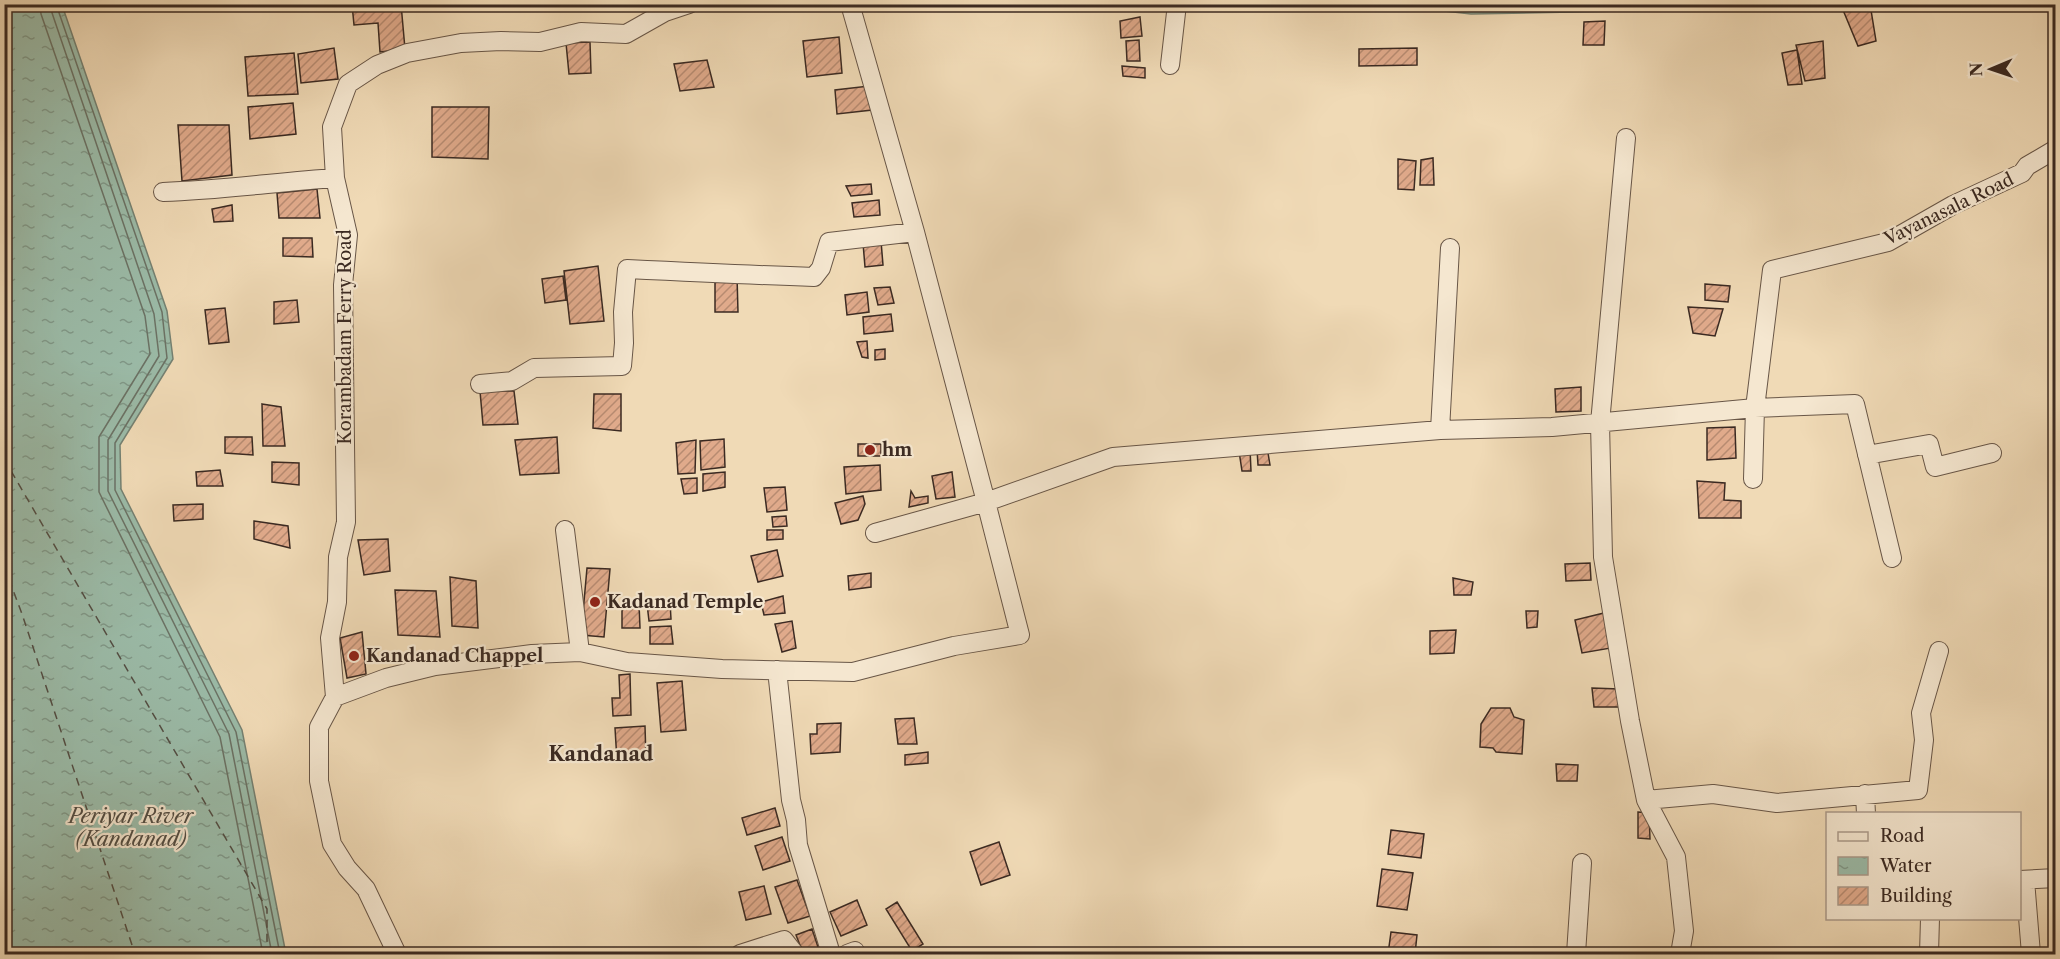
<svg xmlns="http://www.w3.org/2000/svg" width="2060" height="959" viewBox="0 0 2060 959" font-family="'Libre Caslon Text',serif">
	<defs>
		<pattern id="water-ripples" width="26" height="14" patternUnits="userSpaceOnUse" patternTransform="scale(1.5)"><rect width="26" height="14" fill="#9bbba8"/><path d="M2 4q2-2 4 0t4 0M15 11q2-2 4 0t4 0" fill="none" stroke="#809888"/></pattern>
		<pattern id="building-hatch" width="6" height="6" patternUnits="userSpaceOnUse" patternTransform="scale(1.5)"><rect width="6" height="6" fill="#e0aa8b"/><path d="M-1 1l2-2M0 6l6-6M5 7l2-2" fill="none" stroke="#b78b71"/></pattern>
	</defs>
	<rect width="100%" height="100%" fill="#f0dab6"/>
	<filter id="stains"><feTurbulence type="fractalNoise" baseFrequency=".00333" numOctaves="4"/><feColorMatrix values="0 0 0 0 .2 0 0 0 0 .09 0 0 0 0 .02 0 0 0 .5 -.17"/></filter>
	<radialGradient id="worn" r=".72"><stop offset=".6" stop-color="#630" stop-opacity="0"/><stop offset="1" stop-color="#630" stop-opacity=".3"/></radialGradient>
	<!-- water -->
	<path fill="url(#water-ripples)" stroke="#758172" stroke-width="1.5" d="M5 4 62 5 167 311 173 359 120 445 121 489 242 730 286 954H5Z
		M1391 5 1825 4V5L1818 7 1471 14Z"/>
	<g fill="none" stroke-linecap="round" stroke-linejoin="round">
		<!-- shore -->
		<path stroke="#6b7265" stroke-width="1.5" d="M40 4 41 14 145 316 150 354 99 437V492L220 737 263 954
			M49 4 154 314 159 356 108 440V491L229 734 272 954
			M56 4 162 312 167 358 115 443V490L236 732 280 954
			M1443 4 1471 8 1629 4"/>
		<!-- ferry -->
		<path stroke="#534e44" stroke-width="1.5" stroke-dasharray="8 6" stroke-linecap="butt" d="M4 459 267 909V954
			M4 566 22 614 135 954"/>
	</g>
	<!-- building -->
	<path fill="url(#building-hatch)" stroke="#3b2a22" stroke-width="1.5" d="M352 4H401L405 49 380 52 378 23 354 25Z
		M1860 4H1870L1876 41 1858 46 1843 10Z
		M1140 17 1142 36 1121 38 1120 21Z
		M1605 21 1604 45H1583L1584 22Z
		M839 37 842 73 807 77 803 41Z
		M1139 40 1140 61H1127L1126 41Z
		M1823 41 1825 78 1805 81 1796 45Z
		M590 42 591 73 569 74 566 43Z
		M334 48 338 79 301 83 298 54Z
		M1417 48V65L1359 66V49Z
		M1797 50 1802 84 1788 85 1782 53Z
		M294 53 298 94 248 96 245 57Z
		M707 60 714 87 680 91 674 64Z
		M1122 66 1145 68V78L1123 76Z
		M869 86 872 110 837 114 835 90Z
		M293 103 296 134 250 139 248 107Z
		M432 107H489L488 159 432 157Z
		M178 125H229L232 175 182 181Z
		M1433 158 1434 185H1420L1421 160Z
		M1398 159 1416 161 1414 190 1398 189Z
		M871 184 872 194 851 196 846 186Z
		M317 189 320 218H279L277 193Z
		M879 200 880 215 854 217 852 203Z
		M232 205 233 221 214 222 212 209Z
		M283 238H312L313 257 283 256Z
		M881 241 883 265 865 267 863 243Z
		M598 266 604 321 570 324 564 271Z
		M563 276 566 300 545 303 542 279Z
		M715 276H737L738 312H715Z
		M1705 284 1730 286 1728 302 1705 300Z
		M890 287 894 303 878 305 874 288Z
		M867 292 869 312 847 315 845 295Z
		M297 300 299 322 274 324V302Z
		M1688 307 1723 309 1715 336 1693 333Z
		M225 308 229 342 209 344 205 310Z
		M891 314 893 331 864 334 863 317Z
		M867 341 868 358 862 357 857 342Z
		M885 349V359L875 360V350Z
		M1581 387V411L1556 412 1555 389Z
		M480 391H514L518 424 483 425Z
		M594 394H621V431L593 428Z
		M262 404 281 407 285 446H263Z
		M1735 427 1736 458 1707 460V428Z
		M225 437H252L253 455 225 453Z
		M557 437 559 473 520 475 515 440Z
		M724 439 725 467 701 470 700 441Z
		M696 440 695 473 678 474 676 443Z
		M858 444H881V456H858Z
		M1267 447 1270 465H1258L1257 449Z
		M1250 449 1251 471H1242L1239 451Z
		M272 462 299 463V485L272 482Z
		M880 465 881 490 846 494 844 467Z
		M220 470 223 486H197L196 472Z
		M725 472V487L703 491V474Z
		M952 472 955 497 936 499 932 476Z
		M697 478V493L684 494 681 479Z
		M1697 481 1725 483 1724 500 1741 501V518H1699Z
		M785 487 787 510 767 512 764 488Z
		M911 491 915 498 928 496V503L909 507Z
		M863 496 865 504 858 520 841 524 835 503Z
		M203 504V519L174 521 173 505Z
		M786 516 787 526 773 527 772 517Z
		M254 521 288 526 290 548 254 539Z
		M767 530H783V539L767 540Z
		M388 539 390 571 364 575 358 540Z
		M777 550 783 576 758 582 751 556Z
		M1590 563 1591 580 1566 581 1565 564Z
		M587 568 610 569 604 637 581 635Z
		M871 573V587L849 590 848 576Z
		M450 577 476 581 478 628 452 626Z
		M1453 578 1473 582 1471 595H1454Z
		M395 590 436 591 440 637 398 635Z
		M783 596 785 613 764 615 761 602Z
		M670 602 671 619 649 621 647 604Z
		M639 603 640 628H622V604Z
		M1526 611H1538L1537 627 1527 628Z
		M1604 613 1611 648 1582 653 1575 620Z
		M792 621 796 648 782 652 775 624Z
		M671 626 673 644H650V627Z
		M1456 630 1454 653 1430 654V631Z
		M362 632 366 674 347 678 340 638Z
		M630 674 631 715 613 716 612 698H620L619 675Z
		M682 681 686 730 661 732 657 683Z
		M1592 688 1619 689 1621 707H1594Z
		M1491 708H1510L1514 717 1524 720 1522 754 1496 752 1493 748 1480 747 1481 724Z
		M914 718 917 744H898L895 719Z
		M841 723 840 752 811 754 810 734H817V724Z
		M645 726 646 759 617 761 615 728Z
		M928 752V763L905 765V755Z
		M1556 764 1578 765 1577 781H1557Z
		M775 808 780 826 747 835 742 818Z
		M1638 812 1649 813 1650 839 1638 838Z
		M1391 830 1424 834 1421 858 1388 854Z
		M782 837 790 861 763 870 755 846Z
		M999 842 1010 875 981 885 970 852Z
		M1382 869 1413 873 1407 910 1377 906Z
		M797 880 810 916 788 923 775 887Z
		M764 886 771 914 746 920 739 892Z
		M857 900 867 925 841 936 830 912Z
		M897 902 923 944 912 951 886 909Z
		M812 929 818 947 803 953 796 935Z
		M1391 932 1417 935 1415 954H1388Z"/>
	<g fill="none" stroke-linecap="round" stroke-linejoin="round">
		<defs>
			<path id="minor" d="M850 4 915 232 986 502 875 533
				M1170 65 1177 4
				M1626 138 1600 423 1603 557 1630 721 1646 800 1676 857 1684 931 1680 954
				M163 192C221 190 278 182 335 178
				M480 384 512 381 534 368 622 366 624 343 623 312 627 269C689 272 752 275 814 277L821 268 829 242 915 232
				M1440 430 1450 248
				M1867 455 1929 444 1935 467 1992 453
				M1753 479 1755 408 1855 404 1892 558
				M565 530 580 652
				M777 670 791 800 796 820 798 845 831 954
				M335 697 330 638 337 602 338 557 346 522 343 285 348 235 335 178 332 127 348 84 377 65 407 53 461 43 501 41 540 42 581 32 626 34 665 12 689 4
				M1865 794 1866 814
				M1646 800 1713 794 1777 803 1918 790 1924 740 1921 713 1939 651
				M2020 880 2056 878
				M2025 880 2031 954
				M397 954 366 889 347 868 332 844 319 781V727L335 697 386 678 435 666 532 654 580 652 627 662 722 669 853 672 954 646 1020 635 986 502 1113 457 1440 430 1552 427 1755 408 1772 270 1888 242 1953 205 2022 173 2027 166 2056 149
				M740 954 784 940 795 954
				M847 954 855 951
				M1576 954 1582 863
				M1929 954 1930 918"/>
		</defs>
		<!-- minor casing -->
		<use href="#minor" stroke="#685647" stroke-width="20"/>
		<!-- minor -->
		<use href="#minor" stroke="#f5e7d0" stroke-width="18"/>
	</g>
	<!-- markers -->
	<g fill="#8f2418" stroke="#f5e7d0" stroke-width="2">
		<circle cx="870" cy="450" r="6"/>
		<circle cx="595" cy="602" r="6"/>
		<circle cx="354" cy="656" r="6"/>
	</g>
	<g text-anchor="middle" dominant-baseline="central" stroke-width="4.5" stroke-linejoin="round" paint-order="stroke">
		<!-- street labels -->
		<g font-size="18" fill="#3b2a22" stroke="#f5e7d0">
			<text transform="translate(1949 209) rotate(-26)">Vayanasala Road</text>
			<text transform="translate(345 337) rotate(-90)">Korambadam Ferry Road</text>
		</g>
		<!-- poi labels -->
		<g font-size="18" font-weight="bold" fill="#3b2a22" stroke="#f5e7d0" text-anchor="start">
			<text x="882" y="450">hm</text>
			<text x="607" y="602">Kadanad Temple</text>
			<text x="366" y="656">Kandanad Chappel</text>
		</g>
		<!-- neighbourhood labels -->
		<g font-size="20" font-weight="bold" fill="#3b2a22" stroke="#f5e7d0">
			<text x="601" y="754">Kandanad</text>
		</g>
		<!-- water labels -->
		<g font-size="20" font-style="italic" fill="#534e44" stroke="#f5e7d0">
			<text x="131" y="816">Periyar River<tspan x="131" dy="23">(Kandanad)</tspan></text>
		</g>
	</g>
	<!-- margin -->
	<rect width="2060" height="959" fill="none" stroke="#f0dab6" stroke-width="24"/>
	<rect x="6" y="6" width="2048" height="947" fill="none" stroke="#3b2a22" stroke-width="3"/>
	<rect x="12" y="12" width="2036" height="935" fill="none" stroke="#3b2a22" stroke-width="1.5"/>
	<!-- legend -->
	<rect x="1826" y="812" width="195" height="108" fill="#f5e7d0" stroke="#ab9b8a" stroke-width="1.5"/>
	<rect x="1838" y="832" width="30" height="9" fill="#f5e7d0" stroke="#ab9b8a" stroke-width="1.5"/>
	<text x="1880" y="842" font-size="18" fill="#3b2a22">Road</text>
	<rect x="1838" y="857" width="30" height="18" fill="url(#water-ripples)" stroke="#ab9b8a" stroke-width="1.5"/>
	<text x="1880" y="872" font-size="18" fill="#3b2a22">Water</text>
	<rect x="1838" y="887" width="30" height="18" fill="url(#building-hatch)" stroke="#ab9b8a" stroke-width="1.5"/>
	<text x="1880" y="902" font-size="18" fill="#3b2a22">Building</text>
	<!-- north arrow -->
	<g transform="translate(1991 69) rotate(268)" stroke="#f5e7d0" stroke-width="4.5" paint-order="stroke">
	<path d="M0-4.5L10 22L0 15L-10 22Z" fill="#3b2a22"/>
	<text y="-9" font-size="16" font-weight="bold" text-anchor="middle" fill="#3b2a22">N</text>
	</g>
	<rect width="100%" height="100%" filter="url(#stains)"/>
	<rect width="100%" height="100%" fill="url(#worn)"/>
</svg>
